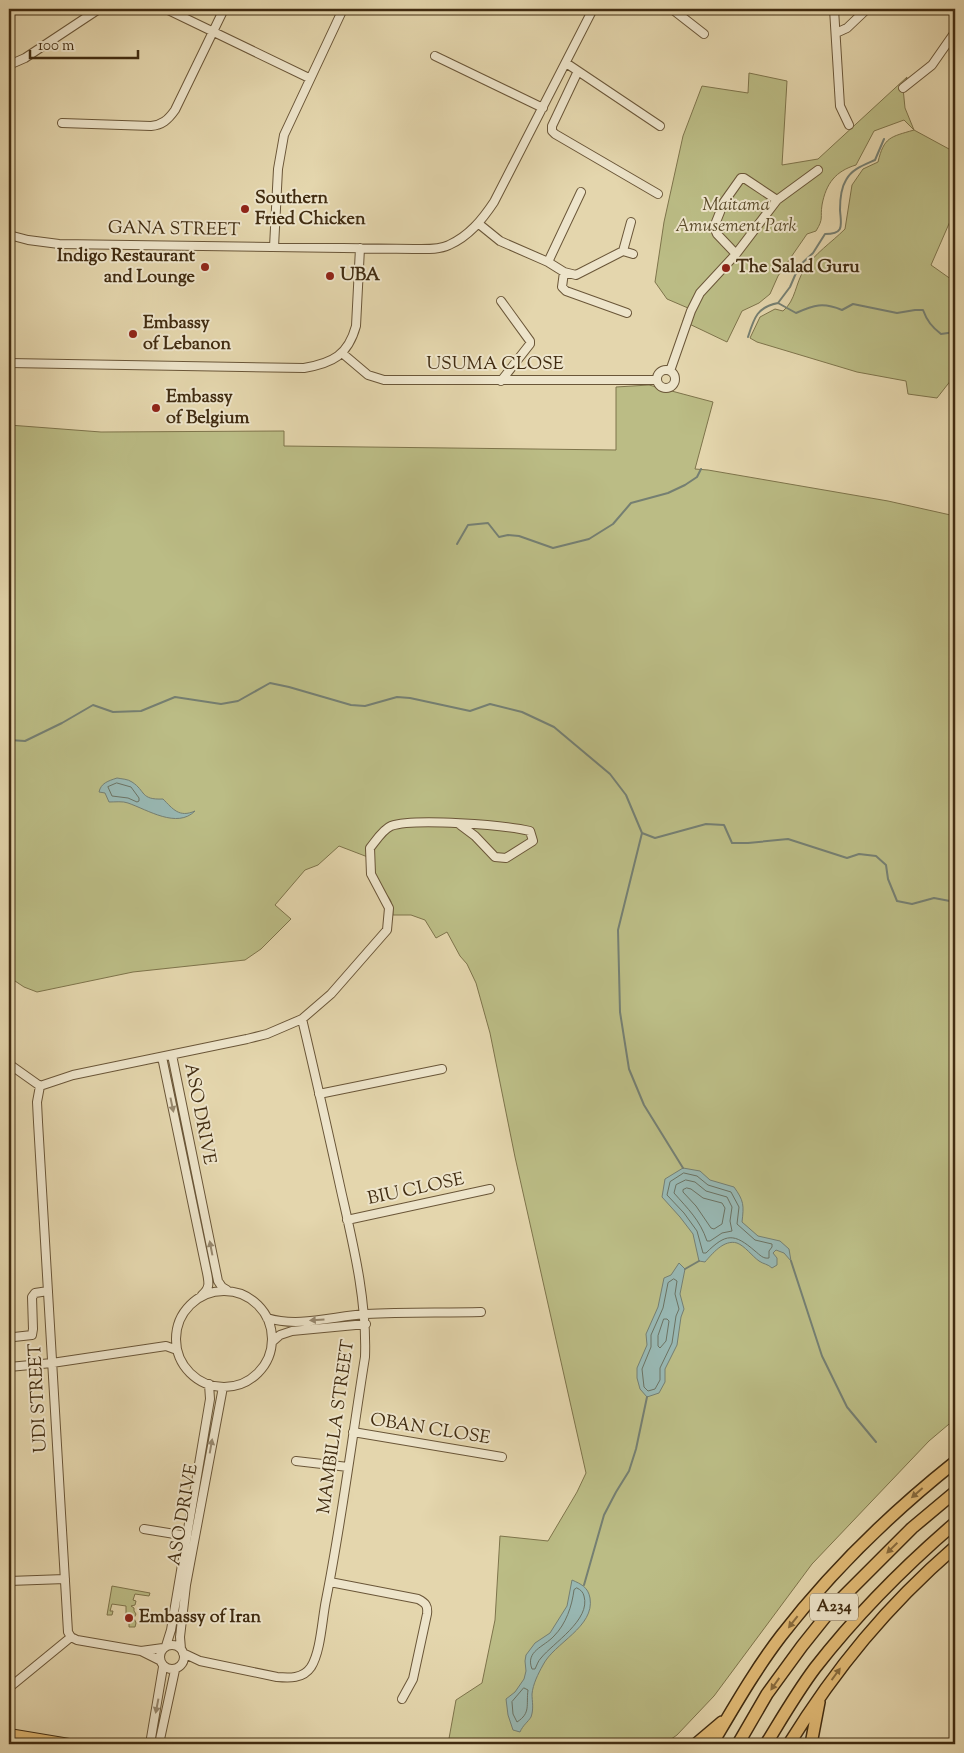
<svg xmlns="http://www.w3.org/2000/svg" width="964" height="1753" viewBox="0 0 964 1753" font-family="'Sorts Mill Goudy',serif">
	<rect width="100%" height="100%" fill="#e4d6ad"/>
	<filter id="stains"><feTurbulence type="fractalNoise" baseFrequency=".004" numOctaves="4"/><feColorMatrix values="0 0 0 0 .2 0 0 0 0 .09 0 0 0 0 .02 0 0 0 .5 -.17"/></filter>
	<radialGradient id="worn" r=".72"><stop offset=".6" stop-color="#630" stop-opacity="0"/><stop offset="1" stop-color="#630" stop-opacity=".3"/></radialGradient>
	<!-- green -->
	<path fill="#bbbc85" stroke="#7e744b" d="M749 73 787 81 782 165 818 159 907 77 903 88 905 108 914 130 949 149 955 150V210L931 265 955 282V375L937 398 908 394 906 381 857 372 757 342 750 338 760 317 775 309 783 311C796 300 795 284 804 270 815 253 831 243 845 229L852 185 863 169 878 162C884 137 890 137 914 130L904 120 874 131 856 165C836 171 826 183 822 205 820 218 824 218 816 231L807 234 778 276 770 294 759 303 742 311 727 342 683 321 688 308 667 299 655 282 664 222 683 136 702 86 748 93Z
		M649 385 713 402 695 469 708 470 888 501 955 516V1419L929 1441 812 1564 714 1696 677 1735 664 1744H448L456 1700 482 1683 495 1620 500 1536 548 1541 577 1492 586 1473 515 1157 490 1033 476 983 467 964 460 956 447 932 436 938 425 920 411 915H393C392 896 389 900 380 886 374 878 374 868 373 859L339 846 318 865 305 870 275 905 291 919 261 949 245 960 133 972 37 992 24 987 9 977V425L101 432 284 431V446L616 450V387Z
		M112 1586 150 1593 149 1596 135 1594 133 1600 136 1601 135 1605 131 1606 134 1608V1611L136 1614 134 1618 136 1623 135 1627H129V1623L132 1621 129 1616 126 1618V1606L112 1604 110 1611H113L112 1615H107Z"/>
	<!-- water -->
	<path fill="#98b7b2" stroke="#757f72" d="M117 778C122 779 128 779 132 782 146 791 140 800 163 799 173 809 179 818 195 811 177 829 148 810 128 803 123 801 115 802 109 802L105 793 99 792C101 783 108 781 117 778Z
		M683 1168 700 1171 710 1180 734 1187C744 1201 744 1205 742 1222L758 1236 780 1241 789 1249 791 1261 784 1253 776 1250 773 1253 777 1258V1265L772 1268C768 1264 763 1264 759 1261 752 1256 745 1246 737 1243 724 1239 712 1254 705 1262L699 1261 693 1234 680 1217 662 1197 665 1179Z
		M679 1263 685 1269 680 1294 684 1309 681 1317 677 1345 665 1369V1382L659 1393 647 1397 640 1389 637 1378V1368L647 1345 646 1334 658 1307 664 1278 671 1275Z
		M572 1580C581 1584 588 1587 590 1598 595 1627 554 1643 543 1665 538 1674 533 1684 532 1694 532 1701 534 1709 531 1717 528 1722 523 1725 520 1732L513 1730 508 1715 506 1699 515 1692 524 1679 526 1671 525 1661 526 1655 535 1643 550 1633 567 1606Z"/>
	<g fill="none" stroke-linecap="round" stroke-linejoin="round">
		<!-- shore -->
		<path stroke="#6c7262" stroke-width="1" d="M117 783 131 787 139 798V801L137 802 128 798 112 796 108 787Z
			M684 1173 697 1176 708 1185 731 1192 739 1207 737 1224 755 1240 772 1244V1247L769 1251V1258C763 1259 760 1255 755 1251 734 1233 726 1233 706 1253H703L697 1231 684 1213 667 1195 670 1182Z
			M686 1180 695 1182 706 1191 727 1197 732 1207 730 1221 732 1231 722 1233 710 1241H707C700 1220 688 1209 674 1193L676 1185Z
			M687 1188 691 1189 703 1198 722 1203 725 1208 722 1224 714 1229 711 1228 696 1206 683 1192V1190Z
			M674 1279 677 1281 675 1294 679 1309 676 1316 672 1343 660 1368V1380L655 1389 648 1391 644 1387 642 1369 651 1347V1335L663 1308 668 1283Z
			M664 1319H667L669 1321 666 1341 660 1348 658 1346V1336Z
			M577 1588C581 1590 583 1592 584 1596 591 1620 553 1643 541 1658 538 1661 537 1665 535 1669H532C525 1651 544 1647 554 1636 566 1624 572 1606 574 1590Z
			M524 1688 528 1690C526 1705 531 1713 517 1722L513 1714 512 1702Z"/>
		<!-- stream -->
		<path stroke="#757f72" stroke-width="2" d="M778 303 796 313C814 305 823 302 842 310L853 304 897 313 915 310H923C927 321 932 327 941 334L955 332
			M748 337C754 318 757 307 778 303L790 287 799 266 813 253 825 234C845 234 841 225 840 210 840 201 841 188 846 180 852 169 864 165 875 160L884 139
			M457 544 468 525 488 523 499 537 508 535 519 536 553 548 589 539 613 524 631 503 668 493 685 485 697 477 701 469
			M9 740 25 741 62 723 93 705 113 712 141 711 175 697 221 704 238 701 270 683 289 687 351 705 365 706 397 697 410 698 470 711 490 704 522 712 554 727 610 774 626 795 642 833 655 838 706 824 724 825 732 843H748L788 839 847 858 859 854 876 856 886 865 888 879 897 901 912 904 934 898 955 902
			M642 833 618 930 620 1012 629 1069 644 1105 683 1168
			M791 1261 822 1356 847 1407 876 1442
			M685 1269 699 1261
			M584 1585 604 1515 616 1492 629 1471 636 1449 647 1397"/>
		<defs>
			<path id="minor" d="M166 9 309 78
				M672 9 704 34
				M834 9 840 106 849 125
				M836 33 847 28 867 9
				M435 56 543 108
				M566 63 660 126
				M9 65 25 58 99 9
				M578 71 552 126V131L555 134 658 194
				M903 88 932 65 955 32
				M62 123 151 126C162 125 168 120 175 110L224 9
				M479 224 500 241 548 262 564 272 576 275 623 251 631 222
				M9 235 28 240 59 244 414 249C425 249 439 250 449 245 469 236 482 220 494 202L593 9
				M274 247 278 169 284 135 343 9
				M623 251 633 254
				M736 254 777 200 818 170
				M548 262 581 192
				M564 272 562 287 566 291 627 313
				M501 301 530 341V344L501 381
				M342 353 368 375 384 380H657
				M9 363 304 368C333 363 348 355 356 326L360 248
				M657 379a9 9 0 1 1 18 0a9 9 0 1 1-18 0Z
				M670 371 691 311 700 293 736 254 717 234 714 227 724 202 741 178H744L777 200
				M172 1055 218 1281 222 1287 227 1290
				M162 1057 207 1273C209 1283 210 1288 202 1295
				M9 1064 40 1086 73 1075 247 1039 267 1034 302 1019 331 994 387 930 389 908 371 874 370 848C375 842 383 829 391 826 414 818 505 825 530 831L533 841 506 858 495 857 475 836 459 824
				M40 1086 37 1102 38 1122 68 1632 71 1637 77 1640 141 1651 159 1660
				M319 1094 442 1069
				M347 1220 490 1189
				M176 1339a48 48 0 1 1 96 0a48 48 0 1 1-96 0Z
				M267 1318C299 1328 334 1316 366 1314 404 1312 443 1313 481 1312
				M14 1337 32 1335 33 1329 32 1297 35 1293 48 1291
				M272 1342 280 1335 292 1331 366 1324
				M9 1367 52 1363 166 1346 177 1350
				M353 1432 502 1457
				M296 1461 348 1467
				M144 1529 187 1536
				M9 1581 65 1579
				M330 1582 418 1599C426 1603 428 1606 427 1614L413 1679 402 1699
				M160 1657a12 12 0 1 1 24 0a12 12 0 1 1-24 0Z
				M166 1646 171 1630 210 1399 209 1384
				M181 1649 180 1637 186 1585 223 1387
				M141 1651 163 1648
				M183 1653 200 1661 277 1677C289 1678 303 1679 311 1667 321 1651 322 1619 326 1600 342 1520 352 1438 365 1357 367 1302 354 1248 342 1195 329 1136 316 1078 302 1019
				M10 1687 71 1637
				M150 1744 163 1667
				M159 1744 175 1670"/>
			<path id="major" d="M9 1734 69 1744"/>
			<path id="highway" d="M696 1744 722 1722
				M712 1744C734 1707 755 1670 781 1636 832 1570 891 1513 955 1462
				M738 1744 767 1694 802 1646 834 1606 912 1528 955 1492
				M766 1744C782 1718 797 1692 815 1668 857 1614 904 1567 955 1523
				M789 1744C836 1668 887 1606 955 1547
				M811 1744 819 1702"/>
		</defs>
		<!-- minor casing -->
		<use href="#minor" stroke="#6a5638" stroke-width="10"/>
		<!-- major casing -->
		<use href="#major" stroke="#412c11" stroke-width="12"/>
		<!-- highway casing -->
		<use href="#highway" stroke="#412c11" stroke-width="14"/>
		<!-- minor -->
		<use href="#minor" stroke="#ede4ca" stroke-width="8"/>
		<!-- major -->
		<use href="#major" stroke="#e2bb76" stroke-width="10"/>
		<!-- highway -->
		<use href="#highway" stroke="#e2bb76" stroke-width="11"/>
	</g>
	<!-- one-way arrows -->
	<defs><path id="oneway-solid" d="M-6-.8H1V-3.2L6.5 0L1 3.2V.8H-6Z" transform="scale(1.25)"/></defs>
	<g fill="#97886e">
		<use href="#oneway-solid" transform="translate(172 1105) rotate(78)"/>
		<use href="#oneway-solid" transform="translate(211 1248) rotate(-101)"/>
		<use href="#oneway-solid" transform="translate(317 1320) rotate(176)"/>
		<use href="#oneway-solid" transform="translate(211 1446) rotate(-80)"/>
		<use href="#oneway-solid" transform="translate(157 1706) rotate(101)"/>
	</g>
	<g fill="#896c3e">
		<use href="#oneway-solid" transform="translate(917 1493) rotate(139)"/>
		<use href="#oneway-solid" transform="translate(892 1548) rotate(136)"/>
		<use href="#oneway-solid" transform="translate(793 1622) rotate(128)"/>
		<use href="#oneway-solid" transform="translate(836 1674) rotate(-54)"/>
		<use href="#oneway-solid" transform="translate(775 1684) rotate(125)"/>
	</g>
	<!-- markers -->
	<g fill="#8f2418" stroke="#ede4ca" stroke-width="2">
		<circle cx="245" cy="209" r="5"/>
		<circle cx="205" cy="267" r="5"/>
		<circle cx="726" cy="268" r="5"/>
		<circle cx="330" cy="276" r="5"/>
		<circle cx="133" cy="334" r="5"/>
		<circle cx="156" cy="408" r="5"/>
		<circle cx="129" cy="1618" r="5"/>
	</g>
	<g text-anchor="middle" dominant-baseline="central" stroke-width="4" stroke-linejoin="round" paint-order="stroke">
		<!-- shield labels -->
		<rect fill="#ede4ca" stroke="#756348" stroke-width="1" x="810" y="1593.5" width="48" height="27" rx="4"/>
		<g font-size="16" font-weight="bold" fill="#412c11">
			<text x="834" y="1607">A234</text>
		</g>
		<!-- poi labels -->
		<g font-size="18" font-weight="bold" fill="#412c11" stroke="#ede4ca" text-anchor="start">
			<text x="255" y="199">Southern<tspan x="255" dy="21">Fried Chicken</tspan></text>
			<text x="195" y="257" text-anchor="end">Indigo Restaurant<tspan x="195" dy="21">and Lounge</tspan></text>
			<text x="736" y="268">The Salad Guru</text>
			<text x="340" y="276">UBA</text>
			<text x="143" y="324">Embassy<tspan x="143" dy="21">of Lebanon</tspan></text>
			<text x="166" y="398">Embassy<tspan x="166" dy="21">of Belgium</tspan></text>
			<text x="139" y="1618">Embassy of Iran</text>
		</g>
		<!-- park labels -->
		<g font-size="18" font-style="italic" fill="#594928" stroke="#ede4ca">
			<text x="736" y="206">Maitama<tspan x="736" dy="21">Amusement Park</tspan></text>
		</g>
		<!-- street labels -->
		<g font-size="18" fill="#412c11" stroke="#ede4ca">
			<text transform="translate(174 230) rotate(1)">GANA STREET</text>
			<text x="495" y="365">USUMA CLOSE</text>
			<text transform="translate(199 1114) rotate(79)">ASO DRIVE</text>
			<text transform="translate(416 1190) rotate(-12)">BIU CLOSE</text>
			<text transform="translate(39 1398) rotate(-93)">UDI STREET</text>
			<text transform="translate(337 1427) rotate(-82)">MAMBILLA STREET</text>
			<text transform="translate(430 1430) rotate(9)">OBAN CLOSE</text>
			<text transform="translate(184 1515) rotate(-80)">ASO DRIVE</text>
		</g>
	</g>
	<!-- margin -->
	<rect width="964" height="1753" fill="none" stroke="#e4d6ad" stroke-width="30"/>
	<rect x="10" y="10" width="944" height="1733" fill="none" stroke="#412c11" stroke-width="2.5"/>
	<rect x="15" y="15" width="934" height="1723" fill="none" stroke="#412c11"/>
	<!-- scale -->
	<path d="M30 50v8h108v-8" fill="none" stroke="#412c11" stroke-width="2.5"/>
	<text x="38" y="50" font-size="15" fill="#412c11" stroke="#ede4ca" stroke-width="4" paint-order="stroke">100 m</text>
	<rect width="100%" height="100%" filter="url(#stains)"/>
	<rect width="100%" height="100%" fill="url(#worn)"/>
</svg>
